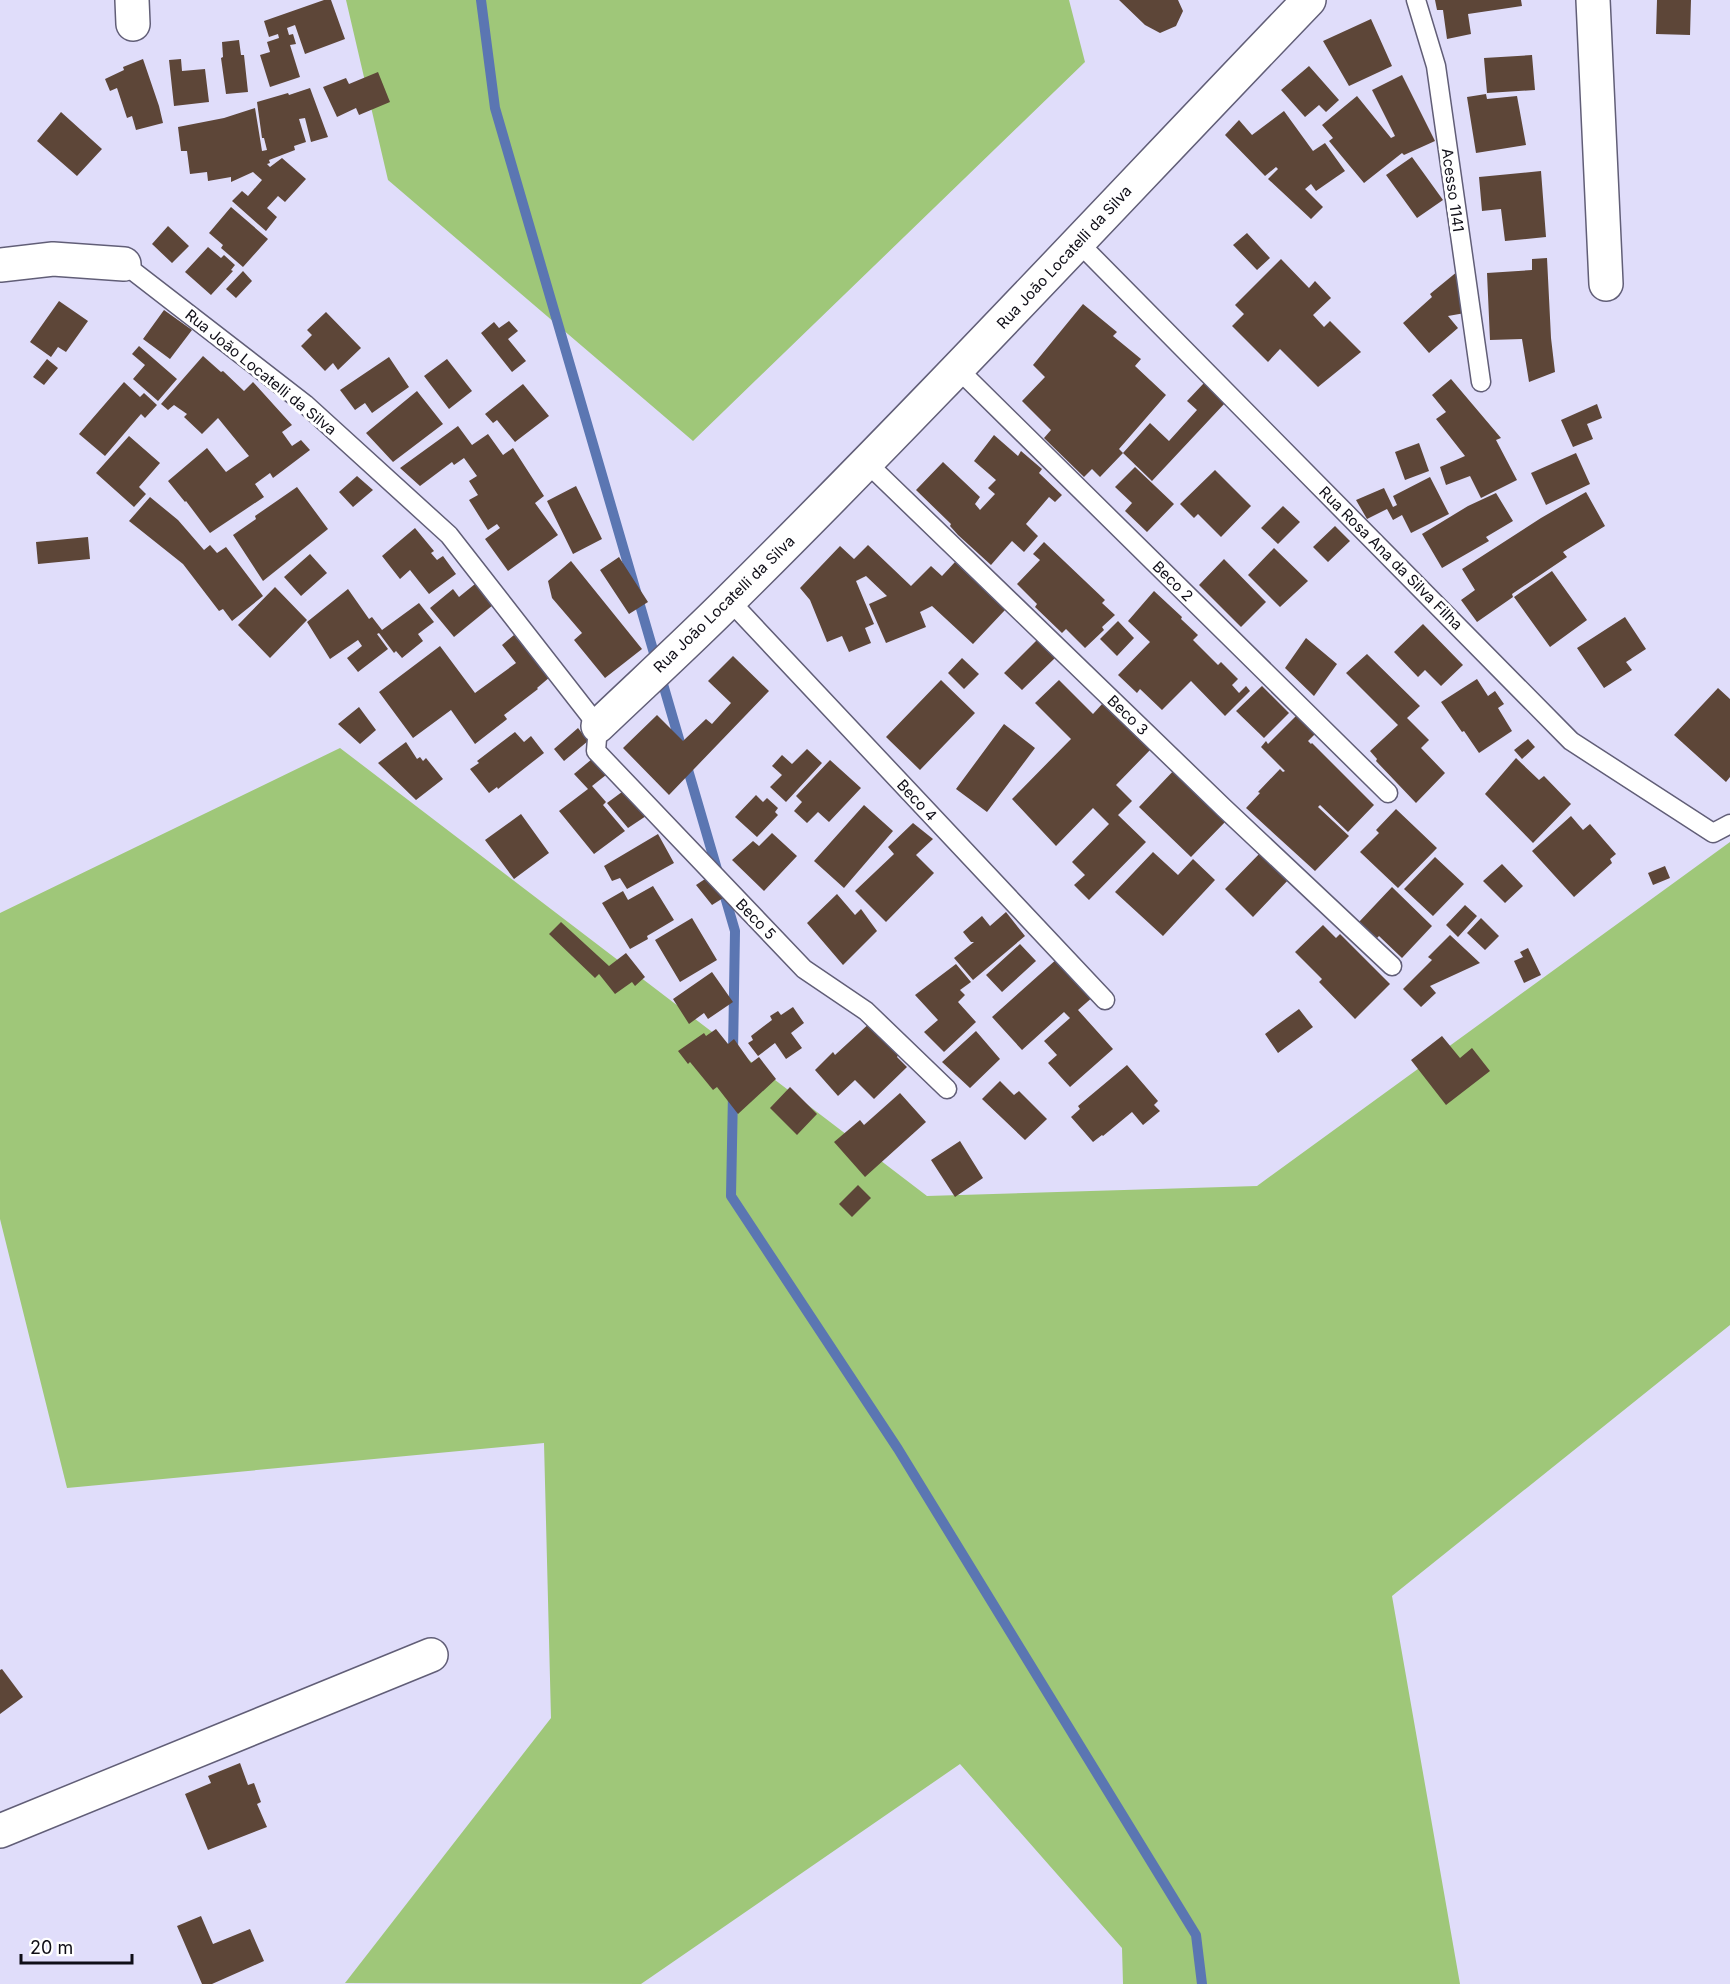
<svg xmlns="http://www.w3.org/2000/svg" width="1730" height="1984" viewBox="0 0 1730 1984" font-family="Inter,sans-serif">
	<rect width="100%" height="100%" fill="#e0ddfa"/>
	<!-- green -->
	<path fill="#9fc779" d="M346 0H1069L1085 62 693 441 388 180Z
		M340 748 927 1196 1257 1186 1730 842V1325L1392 1596 1460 1984H1123L1122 1948 960 1764 641 1984 345 1983 551 1718 544 1443 67 1488 0 1219V913Z"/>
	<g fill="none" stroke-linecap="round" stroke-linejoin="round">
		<!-- stream -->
		<path stroke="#5b76b2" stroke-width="10" d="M481 0 495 108 735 931 733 1053
			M733 1093 731 1196 898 1449 1196 1935 1202 1984"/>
	</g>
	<!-- building -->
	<path fill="#5d4638" d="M324 0H331L345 39 305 54 295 25 287 28 289 35 293 34 296 44 290 45 300 77 270 87 260 55 270 52 267 42 279 38 278 34 269 37 264 21Z
		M1119 0H1178L1183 11 1176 26 1160 33 1145 25Z
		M1435 0H1521L1522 6 1468 14 1471 34 1447 39 1443 10H1437Z
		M1657 0H1691L1690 35 1656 34Z
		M1371 19 1392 66 1349 86 1323 41Z
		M239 40 241 55H244L248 92 226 94 221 58 223 57 222 42Z
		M1532 55 1535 90 1487 93 1484 58Z
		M143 59 159 106 163 123 136 130 132 116 127 118 117 88 110 91 105 79 124 70 123 67Z
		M181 59 182 71 205 69 209 102 174 106 169 60Z
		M1309 66 1339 100 1326 112 1319 105 1305 117 1281 90Z
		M378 72 390 102 359 115 356 108 337 117 323 87 346 78 349 84Z
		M1402 75 1435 141 1404 155 1402 153 1364 183 1329 141 1333 138 1322 125 1357 96 1391 138 1395 136 1372 90Z
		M310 88 328 137 311 142 305 118 299 119 306 142 294 146 295 150 269 160 270 163 267 164 270 167 282 158 306 179 285 202 278 196 267 208 277 217 266 231 232 201 242 191 248 196 262 180 253 172 231 182V177L208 181 207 172 190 174 187 151H181L178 127 224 118 255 108 262 151 267 150 264 138H262L257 102 288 93 289 95Z
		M1486 94 1487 99 1517 96 1526 145 1476 153 1467 97Z
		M1284 111 1313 151 1325 143 1345 171 1316 191 1311 184 1305 189 1323 207 1311 219 1268 179 1278 169 1276 167 1265 176 1225 135 1239 120 1252 135Z
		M61 112 102 149 77 176 37 141Z
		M1412 157 1443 200 1417 218 1386 175Z
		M1541 171 1546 237 1505 241 1501 209 1482 211 1479 177Z
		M231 207 268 239 243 267 221 248 223 245 209 233Z
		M168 226 189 246 172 263 152 244Z
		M1247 233 1270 258 1257 270 1233 245Z
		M208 247 221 258 224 255 235 265 231 270 233 271 211 295 185 272Z
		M1547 258 1551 338 1555 372 1529 382 1522 339 1490 340 1487 273 1532 270V259Z
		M1281 259 1309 288 1315 281 1331 298 1313 315 1324 327 1330 321 1361 352 1318 387 1280 349 1268 362 1232 326 1244 314 1235 305Z
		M243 271 252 281 236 298 226 289Z
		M1458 271 1465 313 1448 316 1458 328 1429 353 1403 323 1432 297 1430 294Z
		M59 301 88 321 66 352 58 347 51 357 30 342Z
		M1083 304 1117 332 1113 336 1141 359 1135 366 1166 395 1119 449 1123 453 1150 423 1169 441 1197 410 1187 401 1204 383 1225 403 1152 481 1123 453 1100 477 1092 469 1084 477 1044 438 1051 430 1022 401 1045 377 1033 365Z
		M164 310 192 330 170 359 143 339Z
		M326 312 361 348 338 370 333 363 325 371 301 346 312 335 307 330Z
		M509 321 518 331 508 339 526 361 512 372 481 333 494 322 499 328Z
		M139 346 177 379 158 401 133 379 145 365 132 354Z
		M203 356 221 372 223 371 244 391 253 382 292 425 282 432 292 446 301 440 310 450 273 478 270 473 255 484 264 497 210 533 186 501 185 502 168 481 207 448 226 472 249 456 218 418 202 434 184 417 187 414 174 405 168 410 161 404Z
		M389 357 409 387 372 413 365 403 355 410 340 390Z
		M47 359 58 368 44 385 33 377Z
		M447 359 472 391 449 409 424 376Z
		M1451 379 1501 438 1496 440 1517 480 1481 498 1470 476 1446 485 1440 467 1465 456 1436 419 1446 412 1432 395Z
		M124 382 140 397 144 393 157 405 145 418 141 414 105 456 79 434Z
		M523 384 549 416 515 442 497 420 493 423 485 414Z
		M417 391 443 424 393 462 366 433Z
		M1597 404 1602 418 1587 424 1593 439 1573 447 1561 420Z
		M458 426 472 445 488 434 503 455 513 448 544 496 535 503 558 535 508 571 485 539 500 528 497 524 488 530 469 500 478 495 469 481 477 476 464 458 454 465 452 462 420 486 400 468Z
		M994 435 1018 456 1021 451 1042 469 1039 473 1062 495 1055 502 1049 497 1026 524 1038 536 1024 552 1012 541 991 565 958 535 950 526 951 524 916 490 943 462 980 497 975 504 980 510 995 494 988 488 996 480 974 461Z
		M129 436 160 463 139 487 146 494 134 507 96 473Z
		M1419 443 1429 471 1405 480 1395 452Z
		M1576 453 1590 484 1546 505 1531 473Z
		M1135 467 1174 504 1147 532 1125 511 1132 503 1115 487Z
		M1215 470 1251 506 1221 537 1198 514 1194 518 1180 504Z
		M357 476 373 490 353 507 339 492Z
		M1430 477 1449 514 1411 533 1402 515 1393 520 1387 509 1367 519 1356 500 1384 488 1393 507 1397 505 1393 496Z
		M576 486 602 539 573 554 547 501Z
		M297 487 328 529 263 581 233 535 256 519 255 516Z
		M1586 492 1605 526 1563 552 1567 557 1512 594 1513 597 1477 622 1461 600 1475 590 1462 569 1541 518Z
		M1496 493 1513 521 1486 537 1489 541 1442 568 1422 534 1468 506Z
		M150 497 178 520 204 550 210 545 217 553 226 547 263 596 232 621 223 609 219 611 183 564 129 521Z
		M1283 506 1300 522 1278 544 1261 528Z
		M1335 526 1350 541 1328 562 1313 547Z
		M415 528 434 551 431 553 437 560 443 556 456 574 429 594 410 570 400 579 382 556Z
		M88 537 90 559 38 564 36 542Z
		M1044 542 1105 600 1102 603 1115 615 1102 627 1104 630 1085 648 1066 629 1062 633 1035 607 1037 604 1017 584 1040 560 1033 554Z
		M868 545 911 586 931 566 942 576 955 562 1005 610 973 644 932 606 920 612 926 627 886 643 869 604 887 596 866 576 856 581 874 624 865 628 871 643 849 652 842 636 827 642 810 600 800 588 840 546 854 559Z
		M1274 548 1308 581 1280 607 1248 575Z
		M310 554 327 573 301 596 284 577Z
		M619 557 648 602 629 614 600 570Z
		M1224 559 1266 602 1241 627 1199 585Z
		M571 561 642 649 605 678 574 640 582 633 552 598 548 581Z
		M1552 571 1587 620 1550 647 1514 597Z
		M475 584 493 605 454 637 430 608 453 589 459 597Z
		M275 587 307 620 270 658 238 625Z
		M348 589 369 619 372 617 382 630 419 603 434 622 418 634 423 641 402 658 396 651 394 653 379 633 377 634 388 649 358 672 347 658 362 646 358 640 330 659 307 622Z
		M1154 591 1182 617 1181 619 1198 635 1193 640 1218 665 1221 662 1238 679 1232 685 1239 693 1246 686 1250 691 1225 716 1191 681 1162 710 1140 689 1137 693 1118 675 1150 642 1128 621Z
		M1625 617 1646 649 1626 662 1632 670 1604 688 1577 648Z
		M1118 621 1134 638 1117 656 1100 639Z
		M1423 624 1463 665 1441 686 1425 670 1418 677 1394 652Z
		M514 635 529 653 532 652 550 677 537 688 538 689 504 715 507 719 506 720 475 744 451 710 413 738 379 692 440 646 475 693 516 663 502 645Z
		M1041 636 1056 657 1022 690 1004 673Z
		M1306 638 1337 664 1314 696 1285 668Z
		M1367 654 1420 706 1407 718 1429 740 1421 748 1445 773 1416 803 1376 761 1377 759 1370 751 1398 725 1346 673Z
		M733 656 769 691 669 795 623 748 657 715 683 741 706 719 712 724 731 703 708 681Z
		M962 658 979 674 964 689 948 673Z
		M1477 679 1488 696 1495 691 1504 704 1498 708 1512 731 1479 753 1464 731 1462 732 1441 702Z
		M941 680 975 713 920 770 886 737Z
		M1059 680 1093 714 1103 703 1151 749 1116 785 1132 801 1118 815 1146 842 1089 900 1074 885 1085 875 1072 862 1109 824 1093 808 1056 846 1012 799 1071 739 1035 703Z
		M1262 686 1289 713 1264 738 1236 711Z
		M1718 688 1730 699V777L1726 782 1674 735Z
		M359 707 376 730 360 744 338 724Z
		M1296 716 1315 734 1308 741 1311 744 1312 743 1374 805 1348 832 1320 805 1318 807 1349 836 1315 871 1246 808 1260 793 1258 792 1280 769 1283 772 1285 771 1261 747 1266 741 1268 744Z
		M1004 724 1035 748 987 812 956 789Z
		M578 728 588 741 564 761 554 749Z
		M515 732 524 742 531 736 544 753 498 789 497 787 489 793 470 769 479 763 477 761Z
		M1528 739 1535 747 1522 759 1514 750Z
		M406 742 417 759 420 757 423 761 426 758 443 779 416 800 378 763Z
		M807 749 822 763 786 802 770 787 782 775 772 766 782 755 792 764Z
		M1516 758 1539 780 1544 776 1571 804 1533 843 1485 794Z
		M592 759 606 775 592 786 606 802 603 805 625 831 594 854 559 811 588 789 574 774Z
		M830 760 861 788 829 822 818 812 807 823 794 811 802 802 796 796Z
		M1177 767 1226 821 1191 857 1139 807Z
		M626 789 649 814 628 828 607 803Z
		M756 795 763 802 767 798 778 808 775 812 778 815 757 837 735 817Z
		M864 805 893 831 844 888 814 861Z
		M1396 809 1437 848 1398 888 1360 852 1379 833 1376 830Z
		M521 814 549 853 514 879 485 840Z
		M1571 816 1583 830 1590 824 1616 854 1610 859 1612 863 1574 897 1532 851Z
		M913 823 933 839 916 855 934 873 886 922 855 891 894 854 888 847Z
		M772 833 797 856 764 891 732 860 753 841 759 846Z
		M658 834 674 863 627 889 620 878 612 881 604 866Z
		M1262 851 1291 877 1253 917 1225 889Z
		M1153 852 1178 875 1193 859 1215 880 1163 936 1115 892Z
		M1435 857 1464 884 1433 916 1404 889Z
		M1502 864 1523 886 1505 903 1483 881Z
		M1665 866 1670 878 1653 885 1648 873Z
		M711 875 728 895 712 905 696 885Z
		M653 886 674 920 647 936 648 939 630 949 602 903 623 891 628 900Z
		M1392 887 1432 926 1402 958 1379 936 1376 939 1359 922Z
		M837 894 855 915 861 909 877 931 843 965 807 923Z
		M1465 905 1477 916 1458 937 1446 925Z
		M1006 912 1025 936 973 980 954 958 974 942H971L963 932 982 916 990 926Z
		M692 918 717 960 680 982 655 940Z
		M1481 918 1499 936 1485 950 1467 933Z
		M561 922 609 966 626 953 645 977 635 986 632 982 615 994 599 974 595 978 549 934Z
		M1323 925 1336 938 1340 934 1390 984 1355 1019 1319 982 1322 979 1295 952Z
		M1450 935 1480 963 1430 986 1436 993 1421 1007 1403 989 1432 960 1428 957Z
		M1020 944 1036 961 1002 992 986 975Z
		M1528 948 1541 975 1524 983 1514 961 1523 957 1520 952Z
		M1058 958 1094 996 1078 1010 1113 1049 1070 1087 1048 1063 1057 1055 1044 1041 1070 1018 1064 1012 1022 1050 992 1017Z
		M956 964 971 982 960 990 965 995 958 1002 976 1022 944 1052 924 1032 938 1020 915 995Z
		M712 972 733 1002 708 1019 704 1013 689 1024 673 999Z
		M793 1007 804 1023 791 1033 802 1048 786 1059 775 1043 758 1056 748 1043 753 1040 751 1036 772 1020 770 1016 778 1011 781 1015Z
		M1299 1009 1313 1027 1278 1053 1265 1034Z
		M872 1021 899 1054 897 1057 907 1067 874 1099 855 1080 838 1096 815 1070 833 1052 835 1055Z
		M716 1029 728 1044 734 1039 751 1063 759 1057 776 1079 738 1114 717 1087 713 1090 690 1062 688 1064 678 1051 704 1033 706 1036Z
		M976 1031 1000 1059 970 1088 942 1062Z
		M1442 1036 1460 1058 1472 1048 1490 1071 1446 1105 1411 1060Z
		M1127 1065 1158 1101 1154 1105 1160 1111 1143 1125 1132 1112 1103 1136 1102 1135 1093 1142 1071 1117 1080 1109 1078 1106Z
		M1000 1081 1014 1095 1019 1091 1047 1119 1025 1140 982 1099Z
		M790 1087 817 1114 797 1135 770 1108Z
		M900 1093 926 1122 865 1177 834 1142 860 1120 864 1125Z
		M960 1141 983 1178 955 1197 931 1160Z
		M858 1185 871 1198 852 1217 839 1204Z
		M2 1669 23 1697 0 1714V1670Z
		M240 1763 248 1785 254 1783 261 1802 257 1804 267 1827 208 1850 185 1794 211 1783 208 1776Z
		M201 1916 213 1944 250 1929 264 1961 212 1984H202L177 1926Z"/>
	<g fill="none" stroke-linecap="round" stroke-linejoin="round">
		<defs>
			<path id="service" d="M1416 0 1436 66 1481 382
				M1077 241 1571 741 1713 833 1730 824
				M124 264 305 404 449 535 598 726 596 751 804 969 866 1011 947 1089
				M958 369 1388 793
				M866 462 1224 808 1392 966
				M730 601 1105 1000"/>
			<path id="minor" d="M132 0 133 24
				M1593 0 1606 284
				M0 265 53 259 124 264
				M598 726C642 684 688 642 731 599 928 404 1117 200 1309 0
				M0 1831 431 1655"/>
		</defs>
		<!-- service casing -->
		<use href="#service" stroke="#615e77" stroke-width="21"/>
		<!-- minor casing -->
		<use href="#minor" stroke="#615e77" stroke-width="36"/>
		<!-- service -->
		<use href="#service" stroke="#fff" stroke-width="18"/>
		<!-- minor -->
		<use href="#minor" stroke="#fff" stroke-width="33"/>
	</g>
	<g text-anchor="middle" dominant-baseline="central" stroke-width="6" stroke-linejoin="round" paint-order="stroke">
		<!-- street labels -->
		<g font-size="15" fill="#0f0e17" stroke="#fff">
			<text transform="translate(1453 190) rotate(82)">Acesso 1141</text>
			<text transform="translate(1064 257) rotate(-47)">Rua João Locatelli da Silva</text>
			<text transform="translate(261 372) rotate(39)">Rua João Locatelli da Silva</text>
			<text transform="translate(1391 558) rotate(45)">Rua Rosa Ana da Silva Filha</text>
			<text transform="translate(1173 581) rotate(45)">Beco 2</text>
			<text transform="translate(724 604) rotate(-44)">Rua João Locatelli da Silva</text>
			<text transform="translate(1128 715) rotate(44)">Beco 3</text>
			<text transform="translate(917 800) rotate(47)">Beco 4</text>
			<text transform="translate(756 919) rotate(46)">Beco 5</text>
		</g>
	</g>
	<!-- scale -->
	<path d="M21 1954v9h111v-9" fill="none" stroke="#0f0e17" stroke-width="3"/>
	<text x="30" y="1954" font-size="18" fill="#0f0e17" stroke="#ffffff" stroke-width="4.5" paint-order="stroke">20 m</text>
</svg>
